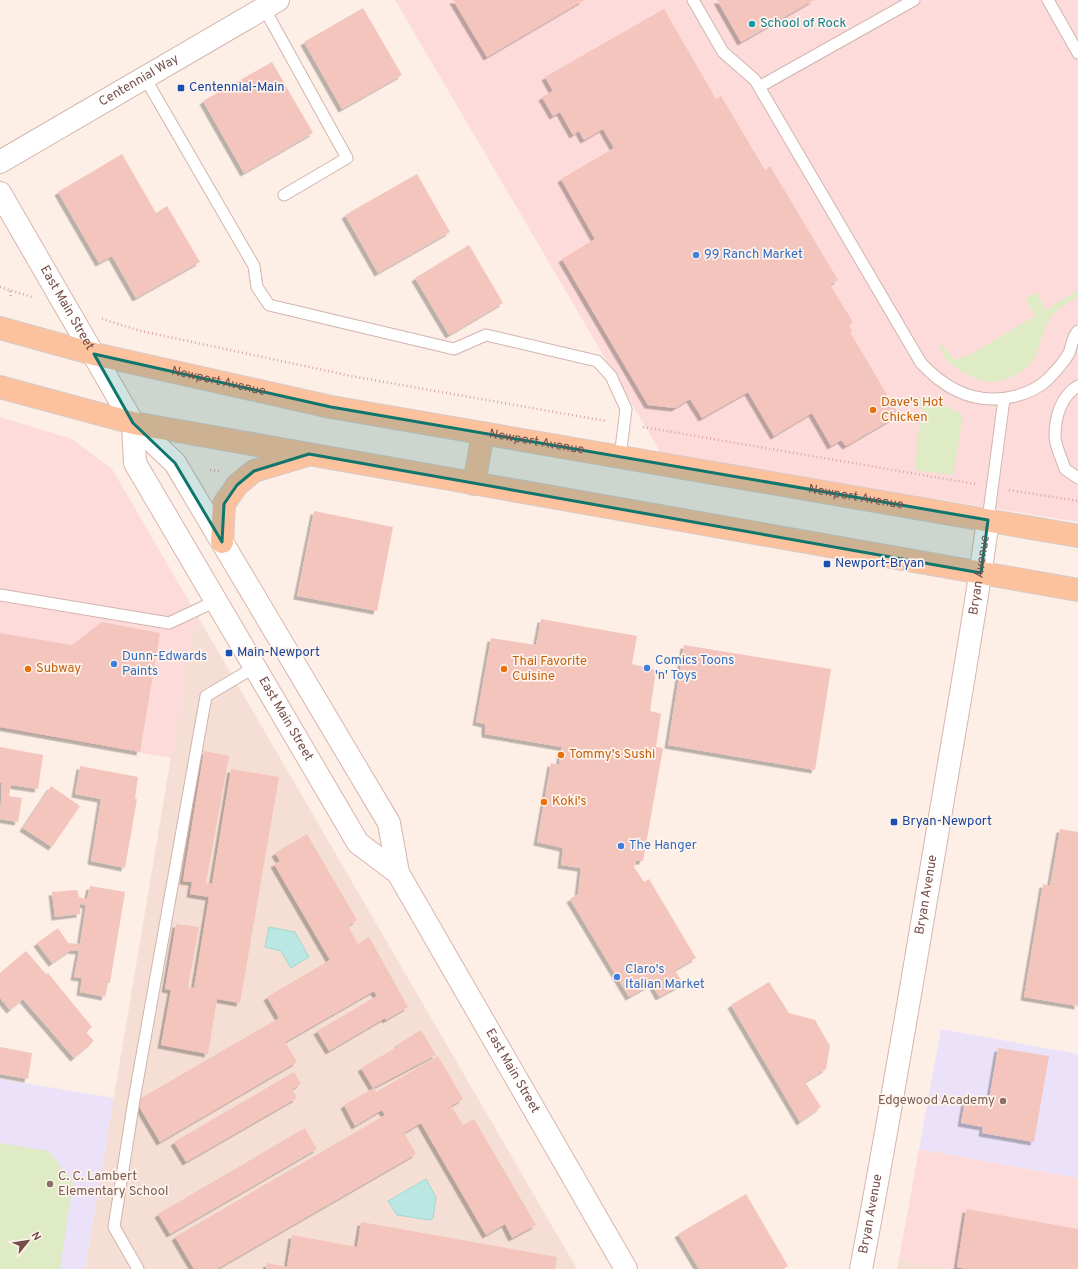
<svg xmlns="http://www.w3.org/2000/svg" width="1078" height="1269" viewBox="0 0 1078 1269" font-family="Overpass,sans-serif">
	<defs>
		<filter id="shadow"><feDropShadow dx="-3.5" dy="3.5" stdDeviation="0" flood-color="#0004"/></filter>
	</defs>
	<rect width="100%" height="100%" fill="#fdeee6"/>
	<!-- residential -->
	<path fill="#f5ded4" d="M201 622 577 1269H85L193 627Z
		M899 1259 952 1269H897Z"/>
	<!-- commercial -->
	<path fill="#fddbda" d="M395 0H1078V522L662 455Z
		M0 417 72 439 112 469 201 622 193 627 172 758 0 729Z
		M919 1149 1078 1178V1269H952L899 1259Z"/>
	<!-- education -->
	<path fill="#ebe2f9" d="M941 1029 1078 1054V1178L919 1149Z
		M0 1079 114 1098 85 1269H0Z"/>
	<!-- green -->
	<path fill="#deebc4" d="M1078 290V297C1069 302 1057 309 1051 317 1042 330 1039 353 1032 362 1022 375 998 385 982 381 976 379 970 376 965 373 953 367 942 359 939 345H942L954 360 971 354 1035 316 1025 299 1036 292 1046 310Z
		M927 397 958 412 963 416 953 475 915 470 920 414 923 412 919 401Z
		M0 1143 49 1151 73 1183 60 1269H0Z"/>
	<!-- water -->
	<path fill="#bae7e2" stroke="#a0d9d4" d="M269 927 295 932 309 957 291 968 281 951 265 947Z
		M426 1179 436 1197 433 1218 430 1220 397 1215 388 1201Z"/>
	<!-- building -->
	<path fill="#f3c5bd" filter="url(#shadow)" d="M453 0H584L487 57Z
		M717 0H814L741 42Z
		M363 8 402 75 342 109 304 42Z
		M664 9 712 92 716 99 721 96 765 170 770 166 838 280 830 285 853 322 849 325 852 331 850 332 899 415 846 446 841 440 831 446 812 413 774 436 748 392 702 418 690 399 675 408 648 405 562 259 595 239 561 179 614 148 603 129 584 140 579 131 573 135 560 112 553 116 542 97 553 91 545 77Z
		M272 62 313 133 244 173 203 101Z
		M122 154 156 213 167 206 200 262 136 298 112 256 99 263 58 192Z
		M417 174 450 232 378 273 345 215Z
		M469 245 503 303 449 335 415 278Z
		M314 511 393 527 377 611 297 596Z
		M541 619 637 636 632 664 656 670 650 711 661 714 656 747 663 748 643 861H636L634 867 644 882 649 879 696 958 675 970 683 984 659 997 652 984 629 997 570 899 578 894 581 868 561 865 563 848 537 842 551 763 559 765 562 747 485 734V724L476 722 491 638 536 645Z
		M102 622 160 633 140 752 0 727V633L72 645Z
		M684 645 831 669 815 770 668 745Z
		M0 747 43 755 38 789 11 785 9 796 22 798 18 822 0 819 2 783H0Z
		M204 751 229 756 206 883 212 884 231 769 279 777 240 1003 217 999 208 1054 161 1045 171 990 165 989 176 924 199 927 188 987 194 988 209 897 190 894 192 882 183 881Z
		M80 766 138 777 135 799H137L125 868 91 861 101 799 75 794Z
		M51 786 80 806 52 847 23 828Z
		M1060 829 1078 832V1006L1024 997 1043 884 1050 886Z
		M307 834 357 920 348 926 358 944 369 937 408 1007 386 1020 385 1018 329 1051 317 1031 377 996 374 991 285 1042 297 1062 160 1142 136 1101 279 1018 267 997 330 960 274 864 280 861 275 853Z
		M90 886 125 892 110 983H108L105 997 80 992 82 978 74 977 79 951 71 950 52 963 37 943 58 928 68 943 80 944 86 905 80 904V914L55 917 52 892 77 890 79 897 87 899Z
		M26 951 46 974 48 973 92 1027 86 1032 94 1041 74 1058 23 999 10 1010 0 998V973Z
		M769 982 789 1013 815 1020 830 1046 826 1069 805 1082 821 1107 800 1122 731 1005Z
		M421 1030 436 1055 373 1088 361 1068 399 1046 398 1044Z
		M0 1047 32 1053 28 1079 0 1074Z
		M998 1048 1049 1056 1034 1142 982 1133 983 1127 961 1123 966 1095 989 1100Z
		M438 1056 463 1099 451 1106 463 1125 474 1119 536 1225 512 1238 505 1224 486 1235 421 1123 404 1133 416 1154 217 1269H194L175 1237 385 1115 382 1110 355 1126 344 1105 374 1088 376 1092Z
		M294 1072 301 1084 292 1089 297 1098 186 1162 174 1142Z
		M305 1128 317 1149 170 1234 158 1214Z
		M746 1194 788 1266 783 1269H699L678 1234Z
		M966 1209 1078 1229V1269H966L957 1267Z
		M361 1222 557 1257 555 1269H266L267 1263 287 1267 292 1235 357 1247Z"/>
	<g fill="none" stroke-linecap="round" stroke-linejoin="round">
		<defs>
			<path id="service" d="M693 0 723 52 755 80 921 363C947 391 978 406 1016 396 1027 393 1039 388 1048 379 1055 372 1064 362 1069 353 1072 347 1072 336 1078 331
				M1048 0 1078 53
				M264 8 347 158 284 195
				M145 78 254 266 257 287 269 305 454 349 486 335 597 361 611 376 626 409 620 457
				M759 87 914 0
				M1078 386C1061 396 1055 417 1055 436 1055 446 1062 459 1065 469L1078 478
				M988 520 1004 399
				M0 595 169 623 216 601
				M138 1269 114 1227 134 1100 206 696 255 667"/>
			<g id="tertiary">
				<path id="s1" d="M0 162 278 0"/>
			</g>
			<g id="secondary">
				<path id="s2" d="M0 193 133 423 175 463 389 823 398 873 626 1269"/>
				<path id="s3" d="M133 423 135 463 358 843 398 873"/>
				<path id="s4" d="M861 1269C889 1123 913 976 938 829 955 726 974 624 988 520"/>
			</g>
			<g id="primary">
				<path id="s5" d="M0 328 94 354 331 407 1078 536"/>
				<path d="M0 387 133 423 1078 590"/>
				<path d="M474 484 483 433"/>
				<path d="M222 542 224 504 237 485 254 471 304 456"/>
			</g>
		</defs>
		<!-- service casing -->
		<use href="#service" stroke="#d1b5ae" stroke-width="13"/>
		<!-- tertiary casing -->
		<use href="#tertiary" stroke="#d1b5ae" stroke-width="24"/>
		<!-- secondary casing -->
		<use href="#secondary" stroke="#d7b5ae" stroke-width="24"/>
		<!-- primary casing -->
		<use href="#primary" stroke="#d6cac9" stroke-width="24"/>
		<!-- path -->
		<path stroke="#d8a7a0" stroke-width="2.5" stroke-dasharray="1 3" stroke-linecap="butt" d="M0 287 32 297
			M10 291 11 298
			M102 319 141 331 356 377 606 421
			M643 427 975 484
			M210 470 219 471
			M1009 490 1078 501"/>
		<!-- service -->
		<use href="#service" stroke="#fff" stroke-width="11"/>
		<!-- tertiary -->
		<use href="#tertiary" stroke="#fff" stroke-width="22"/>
		<!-- secondary -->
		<use href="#secondary" stroke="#fff" stroke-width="22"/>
		<!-- primary -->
		<use href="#primary" stroke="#fcc19d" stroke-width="22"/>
	</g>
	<!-- marked area -->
	<path fill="#0f766e" fill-opacity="0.2" stroke="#0f766e" stroke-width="3" stroke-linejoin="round" d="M94 354 331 407 988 520 981 573 309 454 254 471 237 485 224 504 222 542 175 463 133 423Z"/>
	<!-- markers -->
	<circle fill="#0f9aa8" stroke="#fff3ed" stroke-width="1.5" cx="752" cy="24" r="4"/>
	<g fill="#1a4fb4" stroke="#fff3ed" stroke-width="1.5">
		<rect x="177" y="84" width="8" height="8" rx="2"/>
		<rect x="823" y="560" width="8" height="8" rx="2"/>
		<rect x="225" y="649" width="8" height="8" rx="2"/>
		<rect x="890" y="818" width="8" height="8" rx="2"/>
	</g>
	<g fill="#3f7fe0" stroke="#fff3ed" stroke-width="1.5">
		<circle cx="696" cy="255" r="4"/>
		<circle cx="114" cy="664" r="4"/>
		<circle cx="647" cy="668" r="4"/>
		<circle cx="621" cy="846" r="4"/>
		<circle cx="617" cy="977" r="4"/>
	</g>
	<g fill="#e8710a" stroke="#fff3ed" stroke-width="1.5">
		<circle cx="873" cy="410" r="4"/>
		<circle cx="28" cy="669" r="4"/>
		<circle cx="504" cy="669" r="4"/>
		<circle cx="561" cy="755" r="4"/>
		<circle cx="544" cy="802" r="4"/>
	</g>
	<g fill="#8d6e63" stroke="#fff3ed" stroke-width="1.5">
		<circle cx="1003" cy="1101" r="4"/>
		<circle cx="50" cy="1184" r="4"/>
	</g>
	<g text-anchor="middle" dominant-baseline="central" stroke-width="3.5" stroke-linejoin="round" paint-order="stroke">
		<!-- culture labels -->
		<g font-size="13" fill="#0d838f" stroke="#fff3ed" text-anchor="start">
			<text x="760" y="24">School of Rock</text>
		</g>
		<!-- street labels -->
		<g font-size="13" fill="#774f4a" stroke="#fff3ed">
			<text stroke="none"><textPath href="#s1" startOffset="161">Centennial Way</textPath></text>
			<text stroke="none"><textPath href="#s2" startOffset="133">East Main Street</textPath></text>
			<text stroke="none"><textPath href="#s5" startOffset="225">Newport Avenue</textPath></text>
			<text stroke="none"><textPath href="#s5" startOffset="549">Newport Avenue</textPath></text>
			<text stroke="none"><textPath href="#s5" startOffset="873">Newport Avenue</textPath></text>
			<text stroke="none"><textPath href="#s4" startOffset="704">Bryan Avenue</textPath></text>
			<text stroke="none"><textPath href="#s3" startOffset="337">East Main Street</textPath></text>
			<text stroke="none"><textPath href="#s4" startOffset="380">Bryan Avenue</textPath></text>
			<text stroke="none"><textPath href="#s2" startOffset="1022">East Main Street</textPath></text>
			<text stroke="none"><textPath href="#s4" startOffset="56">Bryan Avenue</textPath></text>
		</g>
		<!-- transit labels -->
		<g font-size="13" fill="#164399" stroke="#fff3ed" text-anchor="start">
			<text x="189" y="88">Centennial-Main</text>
			<text x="835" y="564">Newport-Bryan</text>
			<text x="237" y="653">Main-Newport</text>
			<text x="902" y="822">Bryan-Newport</text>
		</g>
		<!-- shop labels -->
		<g font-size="13" fill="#366cbe" stroke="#fff3ed" text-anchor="start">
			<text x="704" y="255">99 Ranch Market</text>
			<text x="122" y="657">Dunn-Edwards<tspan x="122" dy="15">Paints</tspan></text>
			<text x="655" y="661">Comics Toons<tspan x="655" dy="15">'n' Toys</tspan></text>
			<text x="629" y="846">The Hanger</text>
			<text x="625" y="970">Claro's<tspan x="625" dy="15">Italian Market</tspan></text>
		</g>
		<!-- food labels -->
		<g font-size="13" fill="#c56008" stroke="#fff3ed" text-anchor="start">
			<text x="881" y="403">Dave's Hot<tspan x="881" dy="15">Chicken</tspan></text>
			<text x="512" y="662">Thai Favorite<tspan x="512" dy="15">Cuisine</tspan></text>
			<text x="36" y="669">Subway</text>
			<text x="569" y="755">Tommy's Sushi</text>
			<text x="552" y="802">Koki's</text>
		</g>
		<!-- education labels -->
		<g font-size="13" fill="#785e54" stroke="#fff3ed" text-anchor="end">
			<text x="995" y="1101">Edgewood Academy</text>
			<text x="58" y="1177" text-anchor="start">C. C. Lambert<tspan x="58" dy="15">Elementary School</tspan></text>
		</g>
	</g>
	<!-- north arrow -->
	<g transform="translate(28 1241) rotate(60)" stroke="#fff3ed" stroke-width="3" paint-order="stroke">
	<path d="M0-3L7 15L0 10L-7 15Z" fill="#774f4a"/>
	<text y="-6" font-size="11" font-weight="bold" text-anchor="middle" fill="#774f4a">N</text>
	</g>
</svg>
